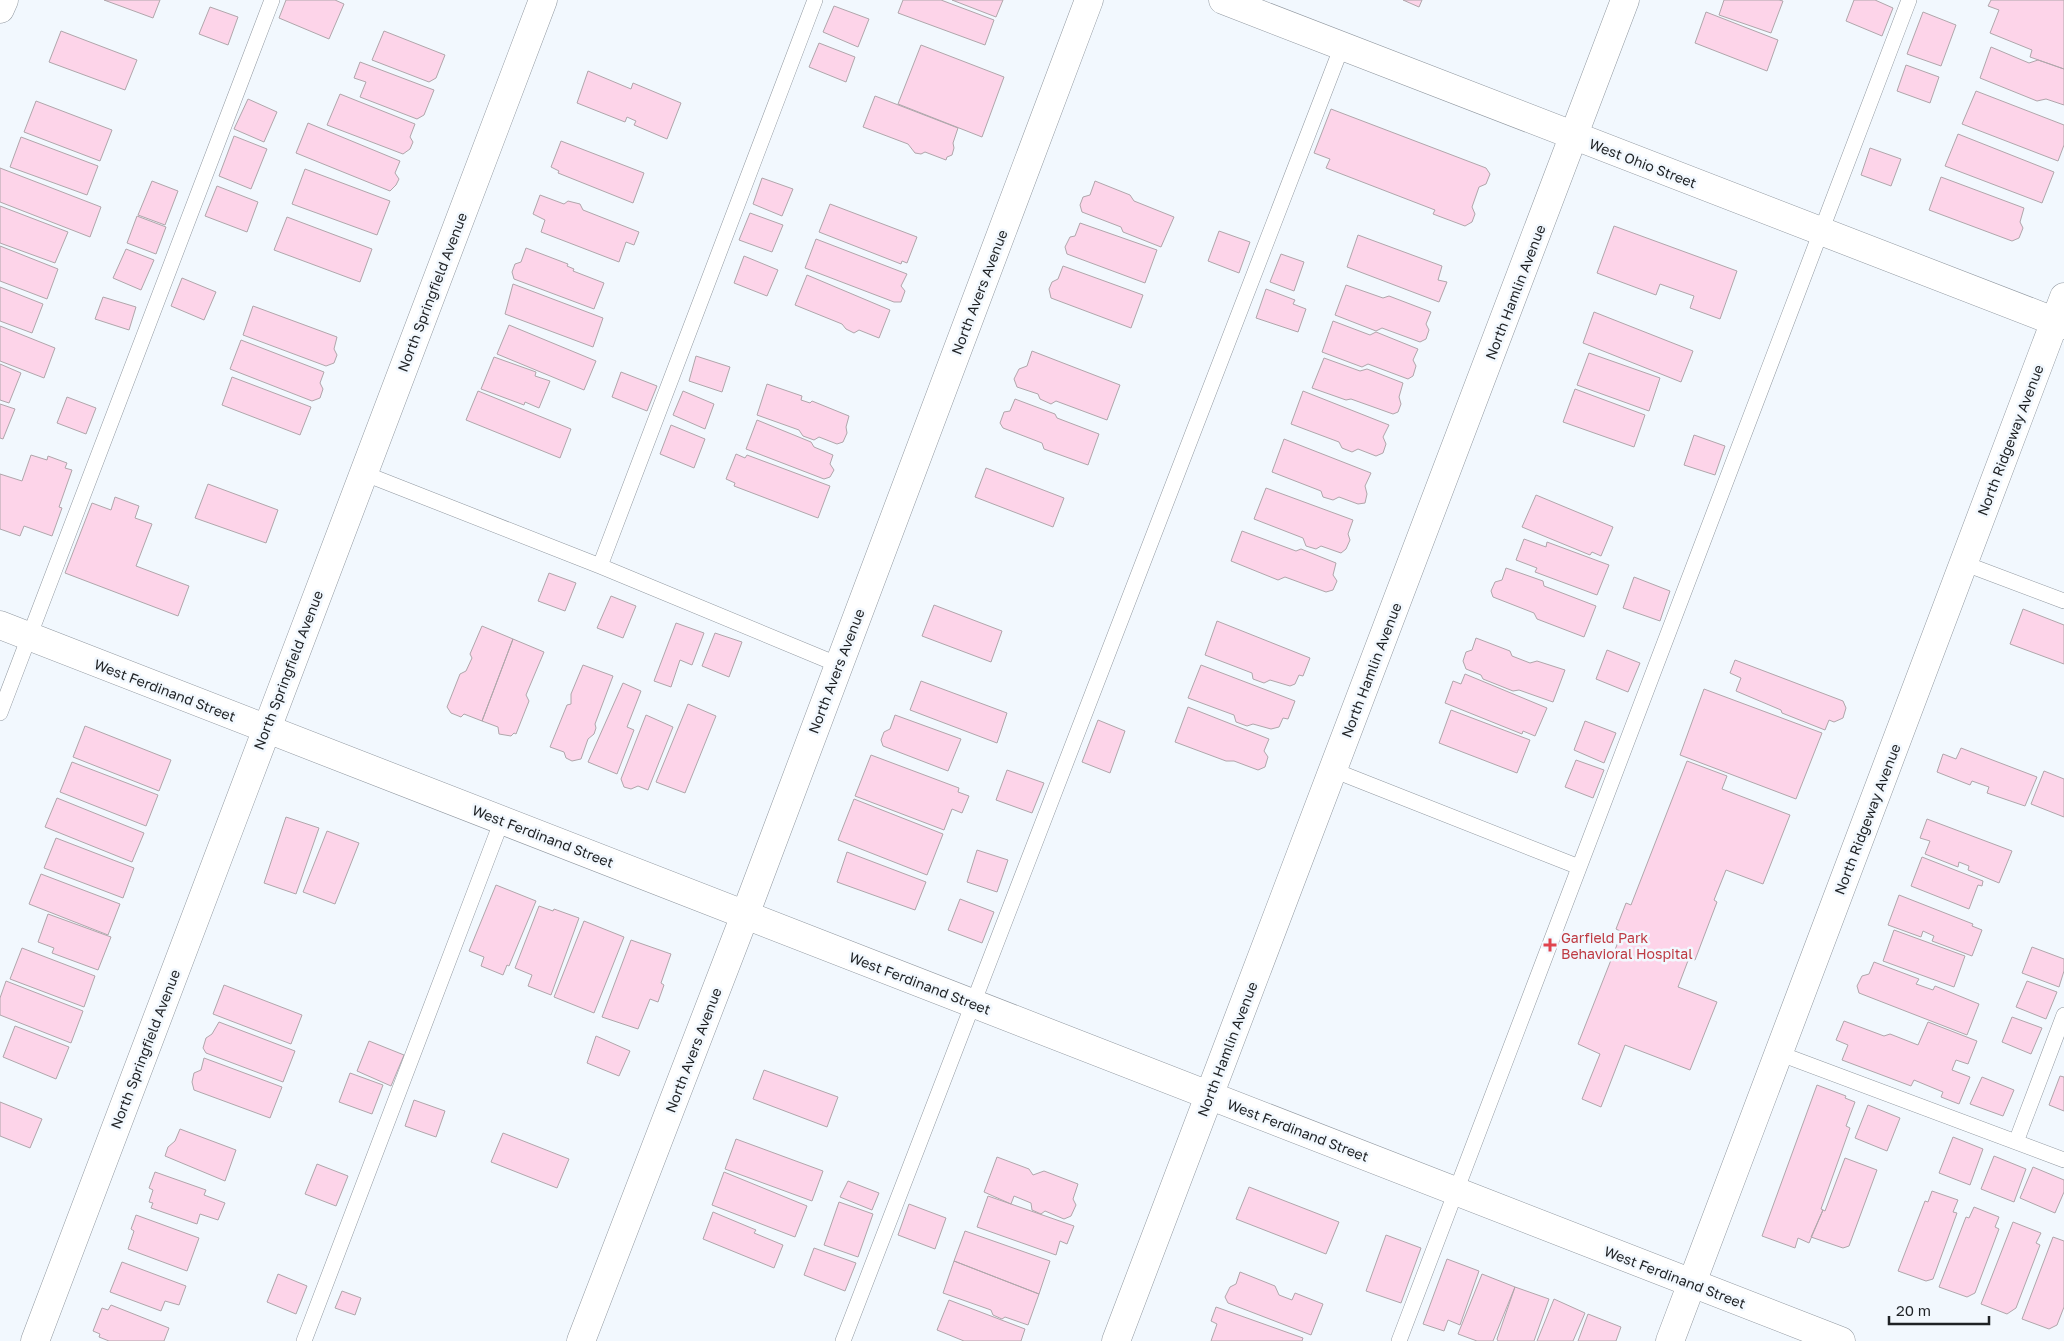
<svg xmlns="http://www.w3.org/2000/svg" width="2064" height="1341" viewBox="0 0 2064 1341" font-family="'Golos Text',sans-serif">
	<rect width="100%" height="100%" fill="#f2f8fe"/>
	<!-- building -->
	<path fill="#fdd4e9" stroke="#b0a6ab" d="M104 0H160L153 18Z
		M286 0H335L344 4 329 39 279 18Z
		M903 0H941L994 20 985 45 898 13Z
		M952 0H1003L996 17Z
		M1403 0H1422L1419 7Z
		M1724 0H1779L1783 1 1771 33 1719 15Z
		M1854 0H1875L1893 8 1882 36 1846 21Z
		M1991 0H2064V69L2030 57 2032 50 1990 33 1999 10 1988 6Z
		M834 6 869 19 858 47 823 32Z
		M210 7 238 17 228 45 199 34Z
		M1706 12 1778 40 1767 71 1695 43Z
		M1923 12 1956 25 1941 66 1907 54Z
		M61 31 137 60 125 90 49 62Z
		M384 31 445 55 436 78 429 82 372 60Z
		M819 43 855 57 846 82 809 67Z
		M921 45 1004 77 982 137 898 104Z
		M1991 47 2029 63 2038 60 2064 69V105L2046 99 2037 101 1980 78Z
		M360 62 434 90 424 115 417 119 360 97 366 82 354 78Z
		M1906 65 1939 77 1930 103 1897 91Z
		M588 71 631 89 633 83 681 103 667 139 634 125 636 121 627 117 625 122 577 103Z
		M1976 91 2064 125V145L2058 161 1962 124Z
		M340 94 415 124 410 137 413 142 410 149 403 154 327 125Z
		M875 96 958 128 953 143 954 148 952 155 947 157 946 160 925 152 921 154 915 153 908 144 863 127Z
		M248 99 277 112 264 142 234 129Z
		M36 101 112 130 100 161 24 132Z
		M1331 109 1486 168 1490 174 1486 184 1479 187 1472 207 1475 214 1472 222 1465 226 1433 214 1435 210 1326 168 1330 159 1314 153Z
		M308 123 400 161 395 173 399 179 396 185 390 191 296 153Z
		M1958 134 2054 172 2042 203 1945 166Z
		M234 136 267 149 251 189 219 176Z
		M21 137 98 166 87 195 10 167Z
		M561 141 644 173 633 203 558 173 559 171 551 167Z
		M1870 148 1901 159 1891 186 1861 175Z
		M0 168 101 207 90 237 0 202Z
		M305 169 390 201 377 235 292 204Z
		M1941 177 2024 208 2020 222 2023 228 2019 238 2012 241 1929 210Z
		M762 178 793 189 782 216 753 204Z
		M152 181 178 191 165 225 138 215Z
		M1095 181 1130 195 1134 201 1174 217 1161 247 1123 232 1121 227 1082 212 1080 205 1083 197 1090 195Z
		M217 186 258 202 247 232 205 216Z
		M540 195 564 204 568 201 580 204 583 210 639 232 634 245 626 242 619 262 541 232 545 220 533 214Z
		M830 204 917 237 907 263 902 261 901 264 819 232Z
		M0 206 68 232 55 263 0 243Z
		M750 213 783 225 772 252 739 240Z
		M137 216 166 227 156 254 127 243Z
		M287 217 372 249 360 282 274 250Z
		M1080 223 1157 250 1145 283 1067 254 1065 247 1070 237 1075 236Z
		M1614 226 1737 271 1720 319 1690 308 1694 296 1660 284 1656 295 1597 273Z
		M1219 231 1250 242 1239 273 1208 261Z
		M1358 235 1442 266 1438 280 1447 282 1439 302 1347 267Z
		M816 239 907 274 901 286 905 291 901 302H894L805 268Z
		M0 246 58 269 47 299 0 281Z
		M526 248 568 264 567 266 574 269 573 271 604 283 594 309 514 279 512 272 515 264 521 262Z
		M126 249 154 260 141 290 113 278Z
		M1281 254 1304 262 1294 291 1270 282Z
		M744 256 778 270 767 296 734 283Z
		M1063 266 1143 295 1131 328 1051 298 1049 289 1052 282 1058 279Z
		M807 275 890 310 879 338 859 330 854 333 846 329 842 324 795 305Z
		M182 278 216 292 204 320 171 306Z
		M513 284 603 318 593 347 505 314Z
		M1346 285 1383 298 1389 296 1431 312 1426 324 1429 330 1426 339 1420 342 1382 328 1376 331 1335 315Z
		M0 287 43 304 32 333 0 321Z
		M1266 289 1295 300 1293 304 1306 309 1298 332 1256 318Z
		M103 297 136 307 129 330 95 319Z
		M253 306 337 337 334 349 337 355 334 363 326 366 243 335Z
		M1594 312 1693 351 1681 382 1583 343Z
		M1333 321 1370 335 1376 332 1418 349 1413 360 1416 366 1413 376 1408 379 1368 364 1362 367 1322 352Z
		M509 325 596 361 584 390 497 354Z
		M0 326 55 348 44 378 0 361Z
		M241 340 324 372 320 383 323 389 320 398 312 401 230 369Z
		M1032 351 1120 385 1107 420 1056 401 1051 404 1040 399 1038 394 1017 387 1014 379 1019 369 1027 366Z
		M1589 353 1660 378 1649 411 1577 385Z
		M696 356 730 367 722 392 689 381Z
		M494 357 536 372 535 376 550 381 539 408 525 402 524 405 481 389Z
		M1324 358 1360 371 1367 369 1403 383 1399 397 1401 404 1398 412 1393 414 1351 399 1346 400 1312 388Z
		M0 364 21 373 9 403 0 400Z
		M621 372 657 386 647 411 612 397Z
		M232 377 311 407 300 435 222 405Z
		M767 384 802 396 801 400 810 403 812 401 849 416 846 427 847 433 843 442 837 444 819 437 814 440 803 436 799 430 757 415Z
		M1575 389 1645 415 1634 447 1563 422Z
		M478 391 571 429 560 458 466 420Z
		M683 391 714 404 705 429 673 415Z
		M1303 391 1389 425 1383 437 1386 444 1383 453 1376 456 1358 449 1352 452 1342 448 1339 442 1291 424Z
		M67 397 96 408 86 434 57 423Z
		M1015 399 1055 414 1057 418 1099 434 1088 465 1044 449 1042 443 1003 428 1000 423 1004 412 1010 411Z
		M0 404 15 409 3 439 0 438Z
		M757 420 811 442 814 447 833 455 830 464 834 470 830 477 824 479 746 449Z
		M671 425 705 439 694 468 660 454Z
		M1694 435 1725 446 1715 475 1684 465Z
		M1284 439 1371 473 1365 486 1367 494 1365 503 1358 504 1339 497 1333 500 1323 497 1321 491 1272 472Z
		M736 454 745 458 747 455 830 486 818 518 734 486 735 483 726 479Z
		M31 455 47 460 48 456 67 463 65 468 72 470 59 507 62 508 52 536 24 526 20 536 0 529V474L22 481Z
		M986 468 1064 498 1053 527 975 497Z
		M208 484 278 510 266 543 195 518Z
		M1266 488 1353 520 1348 534 1350 540 1346 549 1341 553 1321 546 1316 549 1306 546 1303 538 1254 519Z
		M1536 495 1613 527 1601 556 1592 552 1590 555 1522 527Z
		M115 497 139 506 135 518 152 524 136 566 189 586 178 616 65 573 92 503 111 510Z
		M1242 531 1296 551 1301 549 1336 563 1333 575 1337 581 1333 590 1326 592 1285 577 1278 580 1231 561Z
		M1524 539 1546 547 1547 542 1609 565 1597 595 1535 572 1537 568 1516 560Z
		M1506 568 1543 581 1544 586 1596 606 1584 637 1537 619 1534 613 1493 597 1491 591 1495 582 1502 580Z
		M549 573 576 583 565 611 538 601Z
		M1634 577 1670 591 1660 621 1623 608Z
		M611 596 636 606 623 638 597 628Z
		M934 605 1002 631 991 662 922 636Z
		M2023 609 2064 625V664L2010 644Z
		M1217 621 1310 658 1303 676 1299 675 1295 684 1290 686 1270 680 1264 683 1253 679 1252 673 1205 655Z
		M676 623 704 633 692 665 680 660 671 687 654 681Z
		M482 626 513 639 482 721 464 714 461 717 451 713 447 707 460 674 466 671 472 658 470 654Z
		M715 633 742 642 729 677 702 666Z
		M1476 638 1510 651 1512 656 1530 663 1537 661 1565 670 1553 702 1519 690 1513 691 1483 679 1481 675 1466 669 1463 661 1466 652 1472 650Z
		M513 639 544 652 526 695 529 701 516 734 514 733 511 736 499 734 498 727 482 721Z
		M1607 650 1640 663 1628 692 1596 679Z
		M1735 660 1843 701 1846 708 1843 718 1834 722 1829 720 1825 730 1782 713 1781 710 1736 691 1741 678 1730 673Z
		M583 665 613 676 595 724 596 728 594 734 588 739 581 759 572 761 566 758 564 752 550 747 567 705 571 704V694Z
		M1201 665 1295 701 1288 719 1283 718 1279 727 1271 729 1253 724 1247 726 1236 722 1234 715 1188 698Z
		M1465 674 1547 708 1535 736 1523 731 1522 734 1445 703 1453 681 1461 684Z
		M921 681 1007 713 997 743 910 710Z
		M623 683 641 691 627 727 634 730 617 774 588 762Z
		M1704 689 1822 733 1796 799 1680 755Z
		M688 704 716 716 685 793 656 782Z
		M1188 707 1269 739 1264 751 1268 757 1265 767 1258 770 1234 761H1226L1175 742Z
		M1451 710 1530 740 1517 773 1439 743Z
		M646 715 673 727 648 790 638 786 631 789 624 787 621 779Z
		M895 715 961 739 948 771 883 746 881 740 884 732 890 729Z
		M1098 720 1125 731 1110 773 1082 762Z
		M1585 721 1616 733 1604 763 1574 750Z
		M85 726 171 760 159 791 73 757Z
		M1961 748 2037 777 2025 806 1987 793 1989 787 1972 781 1970 785 1937 772 1943 754 1956 759Z
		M871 755 959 788 958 792 969 796 962 813 952 809 944 830 855 796Z
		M1576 760 1604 770 1593 798 1565 787Z
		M1687 761 1727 776 1722 789 1790 815 1763 884 1726 870 1714 900 1717 902 1695 960 1689 958 1678 987 1717 1002 1690 1070 1625 1045 1601 1107 1582 1099 1600 1054 1578 1044 1622 932 1616 929 1626 903 1631 905Z
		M72 762 158 795 146 826 60 792Z
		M1007 770 1044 783 1032 813 996 800Z
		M2044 771 2064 779V817L2031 804Z
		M57 798 144 833 132 862 45 827Z
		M854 799 943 834 927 875 838 840Z
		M286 817 319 828 296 894 264 883Z
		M1927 819 2012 851 1999 883 1968 870 1969 866 1959 862 1958 867 1925 854 1930 841 1920 838Z
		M327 831 359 843 335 904 303 892Z
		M56 838 134 868 123 898 44 868Z
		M977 850 1008 860 997 892 967 882Z
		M847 852 926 882 915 910 837 882Z
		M1922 857 1983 881 1982 886 1978 885 1969 909 1911 886Z
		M41 874 120 904 108 935 29 904Z
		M496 885 536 901 509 966 507 965 503 975 481 966 484 957 469 951Z
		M1899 895 1973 924 1972 926 1982 930 1972 956 1932 941 1934 936 1923 931 1921 937 1888 925Z
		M960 899 994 912 982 943 948 930Z
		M539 906 553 911 554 909 579 918 551 995 528 986 532 975 515 968Z
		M48 914 111 937 98 970 52 953 54 948 38 942Z
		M584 921 624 937 594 1013 554 997Z
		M1894 930 1965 956 1954 987 1883 961Z
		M631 940 671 954 661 983 664 985 658 1002 650 999 638 1029 602 1017Z
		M2032 947 2064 959V971L2059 987 2022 973Z
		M22 948 95 976 84 1007 10 979Z
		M1874 962 1919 979 1916 984 1933 990 1935 986 1979 1004 1967 1035 1859 993 1857 986 1862 976 1869 974Z
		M6 981 83 1011 71 1043 0 1015V998Z
		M2027 981 2057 992 2046 1019 2016 1007Z
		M224 985 302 1015 291 1044 213 1014Z
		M2012 1017 2042 1028 2031 1054 2002 1042Z
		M1844 1021 1884 1036 1890 1034 1918 1045 1928 1022 1977 1041 1968 1064 1956 1060 1952 1070 1970 1077 1959 1104 1941 1097 1943 1092 1914 1080 1911 1086 1842 1060 1848 1045 1836 1040Z
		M219 1022 295 1051 283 1082 206 1053 203 1048 206 1038 212 1034Z
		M15 1026 69 1047 56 1079 3 1057Z
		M596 1036 630 1051 619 1076 587 1063Z
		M369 1041 404 1055 391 1086 357 1071Z
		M204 1058 282 1087 270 1118 194 1090 192 1082 194 1073 201 1070Z
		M764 1070 838 1097 827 1127 753 1099Z
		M350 1073 383 1085 372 1114 339 1102Z
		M2060 1076 2064 1077V1111L2049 1105Z
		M1982 1077 2014 1090 2003 1116 1970 1104Z
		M1817 1085 1846 1096 1845 1098 1855 1102 1846 1126 1850 1128 1821 1209 1823 1210 1809 1243 1798 1238 1795 1248 1762 1236Z
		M414 1100 445 1111 436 1137 405 1126Z
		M0 1102 42 1119 30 1148 0 1136Z
		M1868 1105 1900 1118 1887 1151 1855 1138Z
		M180 1129 236 1150 225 1181 165 1156 168 1147 175 1141Z
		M503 1133 569 1159 557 1188 491 1162Z
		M1953 1137 1983 1149 1970 1185 1939 1173Z
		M736 1139 823 1171 812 1201 725 1169Z
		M1994 1156 2026 1169 2014 1202 1981 1189Z
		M997 1157 1029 1169 1033 1175 1044 1171 1078 1184 1073 1199 1076 1205 1071 1216 1064 1219 1045 1211 1041 1214 1032 1210 1031 1203 1014 1196 1011 1204 984 1192Z
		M1845 1158 1877 1170 1849 1246 1843 1248 1811 1237 1823 1210 1825 1211Z
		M317 1164 348 1176 336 1206 305 1194Z
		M2033 1167 2064 1180V1192L2055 1213 2020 1198Z
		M155 1172 206 1190 204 1195 225 1203 218 1220 200 1214 197 1224 151 1208 153 1203 149 1202 153 1190 149 1188Z
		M724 1172 807 1206 795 1237 712 1205Z
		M848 1181 879 1193 872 1210 840 1197Z
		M1249 1187 1339 1222 1326 1254 1236 1219Z
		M1932 1191 1958 1200 1953 1212 1957 1213 1933 1279 1926 1281 1898 1271 1925 1201 1928 1202Z
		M988 1196 1074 1226 1067 1244 1060 1241 1056 1255 977 1227Z
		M839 1202 873 1214 858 1257 824 1245Z
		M909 1204 946 1218 935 1249 898 1235Z
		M1974 1207 1999 1217 1995 1227 1999 1229 1975 1293 1967 1297 1939 1287 1966 1217 1969 1218Z
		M713 1212 756 1230 754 1233 783 1245 774 1268 703 1239Z
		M136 1215 199 1238 187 1271 128 1249 134 1231 131 1229Z
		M2013 1222 2041 1233 2036 1243 2040 1245 2016 1308 2007 1314 1981 1304Z
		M965 1231 1050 1261 1039 1294 954 1261Z
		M1386 1235 1421 1248 1401 1303 1366 1291Z
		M2053 1237 2064 1241V1307L2057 1325 2049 1329 2022 1319Z
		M814 1248 856 1263 845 1291 804 1275Z
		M1447 1259 1479 1271 1460 1325 1448 1320 1444 1331 1423 1324Z
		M954 1261 1039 1294 1028 1325 1005 1317 1002 1319 993 1315 991 1310 943 1293Z
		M122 1262 186 1286 179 1305 165 1301 161 1311 110 1292Z
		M1240 1272 1275 1286 1279 1295 1292 1300 1295 1293 1323 1304 1311 1335 1228 1303 1225 1297 1230 1287 1236 1284Z
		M278 1274 307 1286 296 1314 267 1302Z
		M1482 1274 1515 1287 1493 1341H1477L1458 1334Z
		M1515 1287 1549 1299 1534 1341H1498L1497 1339Z
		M342 1291 361 1298 355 1315 335 1308Z
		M1554 1299 1585 1313 1573 1341H1537Z
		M949 1300 1025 1329 1021 1341H964L937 1330Z
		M111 1305 169 1328 164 1341H109L99 1337 100 1334 93 1331 102 1308 108 1310Z
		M1216 1307 1303 1338 1302 1341H1211L1217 1324 1211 1321Z
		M1588 1314 1621 1327 1616 1341H1578Z"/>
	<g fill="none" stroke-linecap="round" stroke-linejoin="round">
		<defs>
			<path id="service" d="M363 473 600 566 839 665
				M1963 563 2064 601
				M600 566 815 0
				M0 713 272 0
				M1333 770 1579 867
				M1778 1053 2064 1160
				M2016 1142 2064 1015
				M304 1341 502 820
				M843 1341 1342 46
				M1399 1341 1909 0"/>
			<path id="minor" d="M1223 0 2064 325
				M0 9 4 0
				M35 1341 543 0
				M581 1341 745 915 1089 0
				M1670 1341 2064 297"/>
			<path id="tertiary" d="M0 625 1841 1341
				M1116 1341 1625 0"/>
		</defs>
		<!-- service casing -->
		<use href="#service" stroke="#9198a0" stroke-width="16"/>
		<!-- minor casing -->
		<use href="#minor" stroke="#9198a0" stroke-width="29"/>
		<!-- tertiary casing -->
		<use href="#tertiary" stroke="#9198a0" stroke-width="29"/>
		<!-- service -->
		<use href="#service" stroke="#fff" stroke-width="15"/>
		<!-- minor -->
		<use href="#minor" stroke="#fff" stroke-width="28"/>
		<!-- tertiary -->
		<use href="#tertiary" stroke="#fff" stroke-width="28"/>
	</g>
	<!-- markers -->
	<path fill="#e0444e" stroke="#f2f8fe" stroke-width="2" d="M1547.5 937.5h5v5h5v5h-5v5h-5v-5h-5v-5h5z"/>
	<g text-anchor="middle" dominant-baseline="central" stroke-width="5" stroke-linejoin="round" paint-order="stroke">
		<!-- street labels -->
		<g font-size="14" fill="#1f2225" stroke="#f2f8fe">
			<text transform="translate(1643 163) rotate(21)">West Ohio Street</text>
			<text transform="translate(432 292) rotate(-69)">North Springfield Avenue</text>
			<text transform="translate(979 292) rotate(-69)">North Avers Avenue</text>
			<text transform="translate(1515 292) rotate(-69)">North Hamlin Avenue</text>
			<text transform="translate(2010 440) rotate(-69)">North Ridgeway Avenue</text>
			<text transform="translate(288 670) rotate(-69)">North Springfield Avenue</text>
			<text transform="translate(1371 670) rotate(-69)">North Hamlin Avenue</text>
			<text transform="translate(836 671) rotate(-69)">North Avers Avenue</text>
			<text transform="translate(165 690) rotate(21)">West Ferdinand Street</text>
			<text transform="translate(1867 819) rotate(-69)">North Ridgeway Avenue</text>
			<text transform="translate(543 836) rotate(21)">West Ferdinand Street</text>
			<text transform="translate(920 983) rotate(21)">West Ferdinand Street</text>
			<text transform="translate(145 1049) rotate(-69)">North Springfield Avenue</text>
			<text transform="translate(1227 1049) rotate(-69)">North Hamlin Avenue</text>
			<text transform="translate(693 1050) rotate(-69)">North Avers Avenue</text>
			<text transform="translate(1298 1130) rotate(21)">West Ferdinand Street</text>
			<text transform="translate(1675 1277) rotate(21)">West Ferdinand Street</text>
		</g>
		<!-- health labels -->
		<g font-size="14" fill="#be3a42" stroke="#f2f8fe" text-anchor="start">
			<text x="1561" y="937">Garfield Park<tspan x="1561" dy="16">Behavioral Hospital</tspan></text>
		</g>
	</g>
	<!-- scale -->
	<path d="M1889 1316v8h100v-8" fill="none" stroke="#1f2225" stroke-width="2.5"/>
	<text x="1896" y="1316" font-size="15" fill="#1f2225" stroke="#f2f8fe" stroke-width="4" paint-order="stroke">20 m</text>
</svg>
